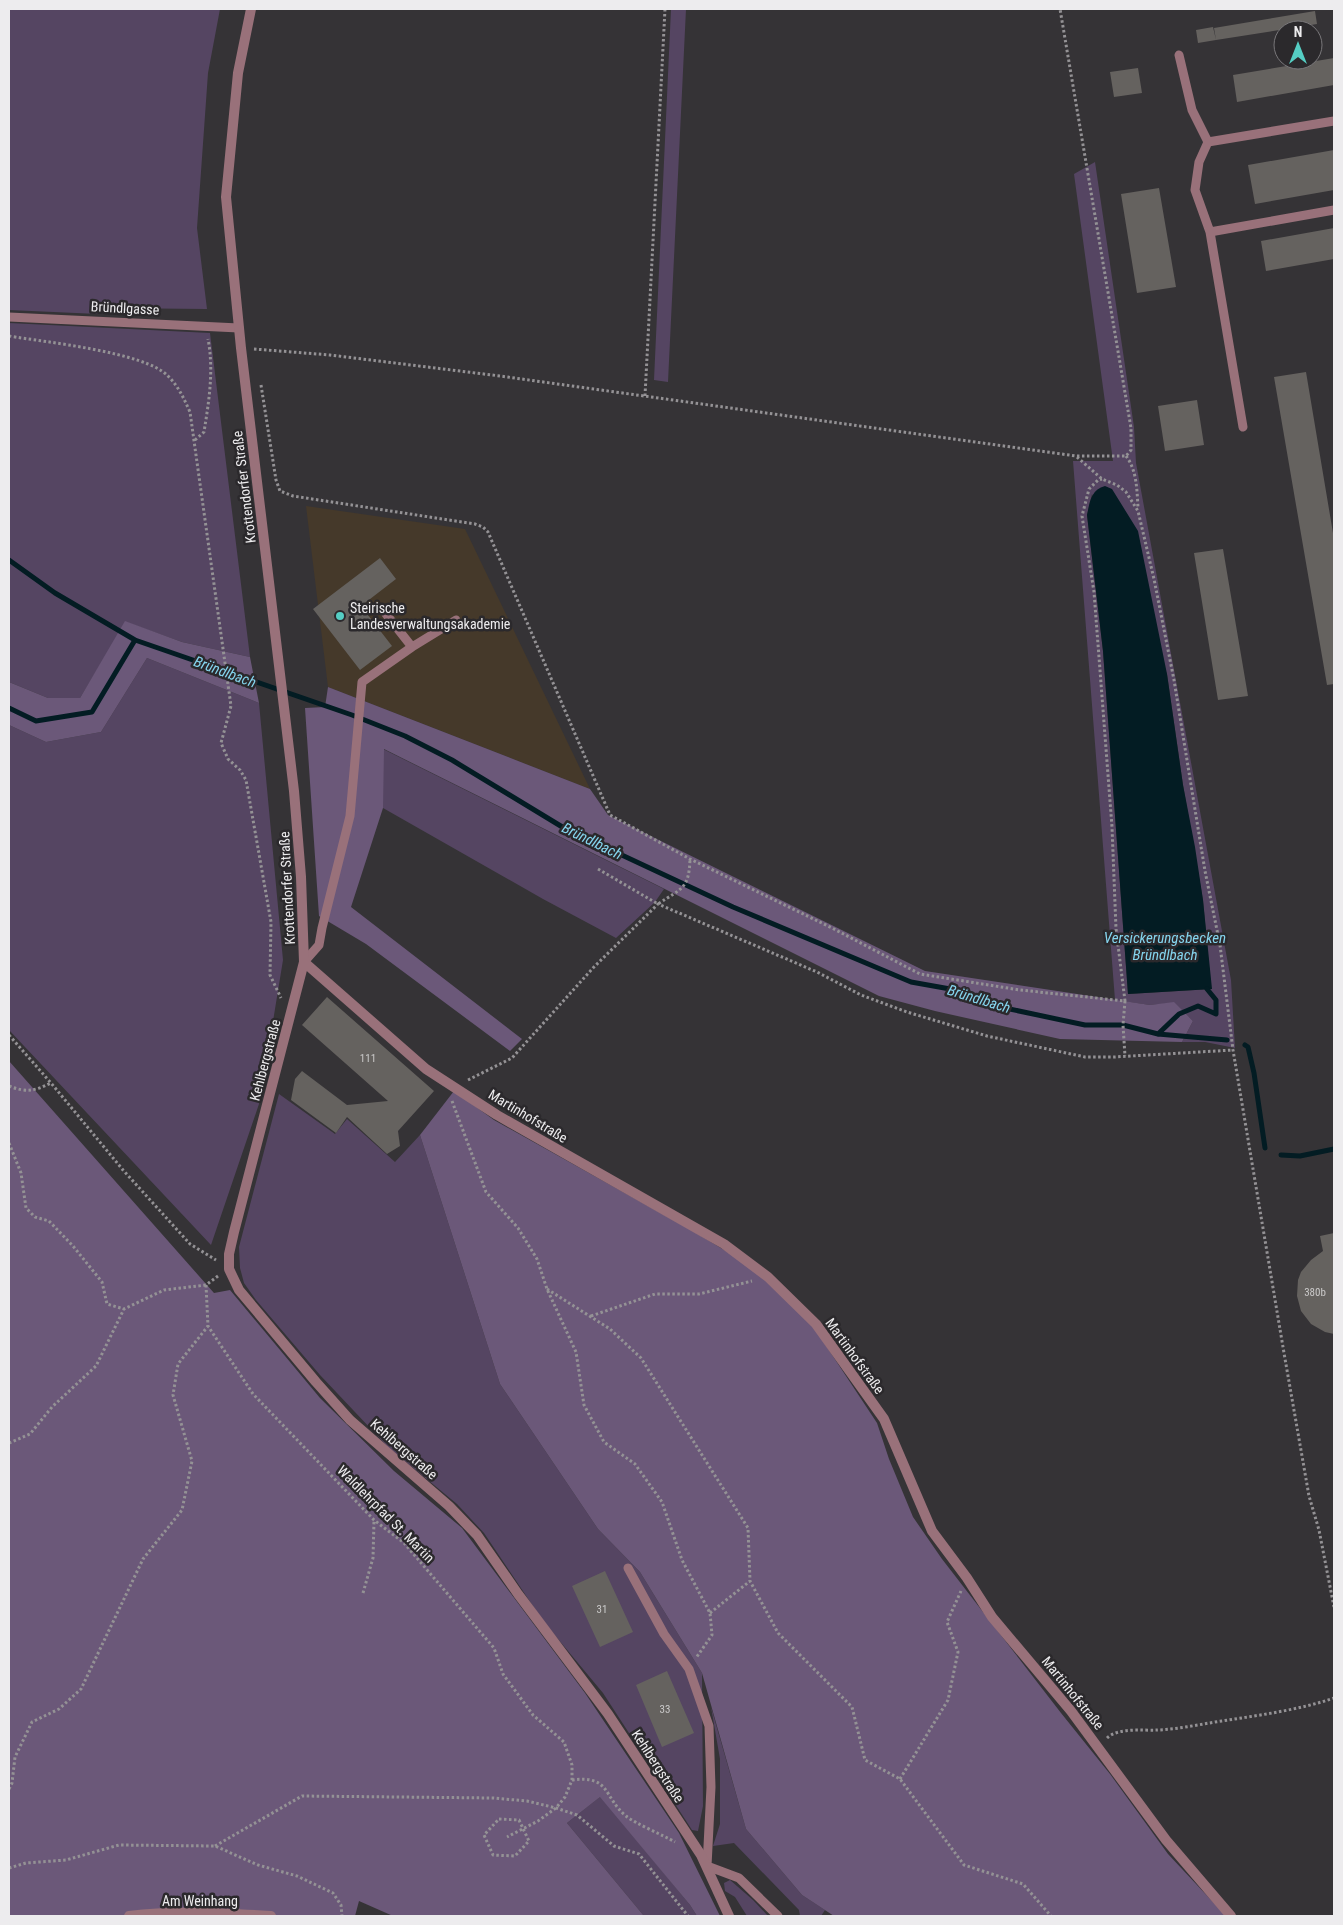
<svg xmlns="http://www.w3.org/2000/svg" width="1343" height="1925" viewBox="0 0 1343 1925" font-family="'Roboto Condensed',sans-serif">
	<rect width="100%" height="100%" fill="#353336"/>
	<!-- education -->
	<path fill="#45392a" d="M306 506 465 529 590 789 328 687Z"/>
	<!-- green -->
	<path fill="#554562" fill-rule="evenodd" d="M9 9H220L208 73 197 228 207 309 105 308 98 314 9 310Z
		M671 9H686L668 382 654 380Z
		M1095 162 1134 427 1136 463 1231 980 1235 1048 1205 1042H1182L1193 1021 1174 1003 1150 1005 1115 1000 1073 461H1113L1074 174ZM1092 494 1167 674 1183 785 1203 900 1211 989 1128 994 1103 651 1087 515Z
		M9 323 210 333 250 657 182 642 126 622 80 698H48L9 682Z
		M147 658 259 703 283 960 260 1101 211 1245 9 1030V725L46 742 101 732Z
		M383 749 664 889 655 902 616 938 543 899 383 808Z
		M279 1094 335 1134 347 1119 395 1162 420 1135 500 1384 598 1529 640 1572 702 1673 703 1806 698 1831 692 1830 603 1693 543 1621 484 1533 457 1504 388 1447 320 1375 256 1300 244 1283 240 1268 239 1247Z
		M711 1707 746 1829 802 1895 825 1910 821 1916H800L799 1910 734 1843 713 1846 720 1824V1759Z
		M601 1796 690 1905 697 1916H644L567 1823Z
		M730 1880 753 1900 768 1916H747L735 1897 725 1891 724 1883Z"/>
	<!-- forest -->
	<path fill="#6b5879" d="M125 621 182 642 250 657 259 703 147 658 101 732 46 742 9 725V682L48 698H80Z
		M328 687 590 789 608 815 925 971 1150 1005 1174 1002 1193 1021 1182 1042 1060 1039 935 1011 879 996 384 749 383 808 351 907 522 1039 510 1051 366 944 319 916 305 708 325 707Z
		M9 1061 214 1293 230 1290 320 1398 394 1471 462 1528 585 1693 679 1833 720 1916H697L690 1905 600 1797 567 1823 644 1916H393L359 1901 355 1916H9Z
		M454 1091 494 1120 691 1230 749 1265 811 1323 877 1423 889 1459 913 1517 942 1559 1061 1713 1110 1774 1168 1854 1226 1916H834L802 1895 746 1829 702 1673 640 1572 598 1529 500 1384 420 1135Z"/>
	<!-- water -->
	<path fill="#031c23" d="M1105 486 1112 489 1138 531 1167 674 1183 785 1195 847 1203 900 1212 989 1128 994 1103 651 1087 515C1090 501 1091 490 1105 486Z"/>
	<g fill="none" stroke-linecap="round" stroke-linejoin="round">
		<!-- stream -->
		<path stroke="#031c23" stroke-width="5" d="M9 560 55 593 135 640
			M9 708 36 721 92 712 135 640 352 715 405 736 452 760 564 828 733 907 911 982 967 992 1000 1007 1085 1025H1123L1158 1034 1227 1040
			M1158 1034 1179 1014 1198 1006 1216 1014V1000L1207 989
			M1245 1045 1248 1047 1254 1073 1265 1148
			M1281 1155 1300 1156 1334 1149"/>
	</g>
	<!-- building -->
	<path fill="#65625f" d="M1315 11 1317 24 1216 40 1214 28Z
		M1213 27 1216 40 1198 43 1196 30Z
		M1334 58V85L1237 102 1233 75Z
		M1138 68 1142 93 1114 97 1110 72Z
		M1334 150V190L1255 204 1248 165Z
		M1159 188 1176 287 1137 293 1121 194Z
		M1334 228V259L1266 271 1261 241Z
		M1306 372 1334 539V684L1327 685 1274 377Z
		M1197 400 1204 445 1165 451 1158 406Z
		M1223 549 1248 696 1218 700 1194 553Z
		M380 558 396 579 361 606 392 646 360 670 313 609Z
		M327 997 434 1091 398 1131 400 1146 387 1154 347 1117 336 1133 291 1100 295 1079 302 1071 347 1105 388 1101 302 1025Z
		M1334 1233V1334L1325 1332 1311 1324 1301 1311 1297 1296 1298 1280 1301 1272 1311 1260 1323 1251 1320 1236Z
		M605 1571 633 1632 600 1647 572 1586Z
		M667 1671 694 1733 662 1747 636 1685Z"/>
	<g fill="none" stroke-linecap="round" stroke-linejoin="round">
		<!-- path -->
		<path stroke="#949295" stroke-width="3" stroke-dasharray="2.5 2.5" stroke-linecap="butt" d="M9 336C44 342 145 352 168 376 179 387 184 399 190 412L231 706 221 743 228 759 240 770 246 780 271 922 270 975 281 998
			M254 349 330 355 500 376 1076 456H1126L1131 450V428L1060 9
			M261 385 276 480 280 491 293 496 475 524 483 527 488 532 610 815 690 859 832 928 920 974 1020 990 1125 1001 1116 929 1112 827 1094 592 1082 516 1089 489 1098 480 1102 479
			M645 396 665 9
			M195 440 204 432C209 401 214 370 208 339
			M1126 456C1137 470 1137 491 1138 508
			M1077 457 1102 479 1117 485 1126 492 1138 511 1154 579 1174 680 1205 871 1220 945 1233 1050 1284 1353 1309 1496 1319 1530 1334 1607
			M598 869 658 904C682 888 689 889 690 859
			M1125 1001 1123 1025 1125 1056
			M9 1035 51 1083 123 1170 190 1244 216 1260
			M468 1080 512 1058 593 968 658 904 817 972 861 995 907 1012 987 1036 1085 1057H1114L1233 1050
			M9 1086C27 1093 34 1091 51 1083
			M452 1101 486 1192 518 1228 537 1259 547 1289 576 1352 584 1405 604 1442 635 1464 662 1502 682 1560 710 1613 712 1635 696 1658
			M9 1143 21 1173 26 1208 35 1217 49 1221 73 1246 102 1282 107 1304 124 1309 164 1290 206 1285
			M218 1276 206 1285 208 1326 253 1394 374 1520 404 1543 494 1648 503 1674 533 1715 564 1742 572 1765V1780L565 1797 556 1808 538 1821 507 1837
			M547 1289 610 1329 641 1358 748 1528 750 1581 778 1633 852 1707 865 1760 900 1779 964 1865 1023 1884 1051 1916
			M591 1316 655 1294H699L752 1281
			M9 1443 30 1434 52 1407 96 1366 124 1309
			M363 1593 373 1558 374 1521
			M710 1613 750 1581
			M1107 1738C1119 1727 1143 1731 1158 1730 1180 1729 1201 1724 1222 1721 1260 1715 1299 1710 1334 1698
			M900 1779 948 1700 958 1652 947 1622 961 1591
			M572 1780C611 1775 603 1797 626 1816 636 1824 663 1835 675 1842
			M9 1789 12 1783 15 1757 32 1722 59 1709 81 1689 143 1559 182 1510 192 1461 173 1395 178 1364 208 1326
			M499 1819 519 1820 529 1841 515 1856 493 1855 484 1835Z
			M215 1846 302 1796 493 1798 527 1801 556 1808 577 1815 614 1846 639 1854 688 1916
			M9 1868 26 1863 66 1860 119 1845 215 1846 258 1865 297 1876 333 1893 341 1905 342 1916"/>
		<!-- service -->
		<path stroke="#99717a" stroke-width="9" d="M1179 55 1192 110 1208 142 1199 162 1195 190 1210 232 1243 427
			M1208 142 1334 121
			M1210 232 1334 210
			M9 317 239 328
			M412 647 456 620
			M304 962 319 945 322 928 350 816 362 682 412 647 386 614
			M628 1568 664 1634 689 1669 709 1726 711 1787 707 1866 739 1878 778 1916"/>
		<!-- minor -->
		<path stroke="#99717a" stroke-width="10" d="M251 9 238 73 226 197 241 348 294 791 301 877 304 962 234 1232 229 1254V1269L239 1290 316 1382 350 1420 449 1506 477 1535 518 1594 608 1714 701 1855 729 1916
			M304 962 426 1069 497 1115 724 1244 768 1277 816 1324 884 1419 932 1531 967 1578 992 1617 1071 1711 1166 1840 1231 1916
			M129 1916C175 1910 224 1913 271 1916"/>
	</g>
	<!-- markers -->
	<circle fill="#55cec4" stroke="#2b292c" stroke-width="2" cx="340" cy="616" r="5"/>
	<g text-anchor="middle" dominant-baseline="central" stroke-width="5" stroke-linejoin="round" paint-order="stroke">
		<!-- number labels -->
		<g font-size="11" fill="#cbcaca">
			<text x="368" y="1058">111</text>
			<text x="1315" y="1292">380b</text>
			<text x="602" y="1609">31</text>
			<text x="665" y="1709">33</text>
		</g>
		<!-- street labels -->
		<g font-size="14" fill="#edecee" stroke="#2b292c">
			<text transform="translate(125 308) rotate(3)">Bründlgasse</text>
			<text transform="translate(244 487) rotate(-97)">Krottendorfer Straße</text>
			<text transform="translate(287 888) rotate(-93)">Krottendorfer Straße</text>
			<text transform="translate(265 1060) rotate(-75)">Kehlbergstraße</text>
			<text transform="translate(528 1116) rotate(31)">Martinhofstraße</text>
			<text transform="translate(855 1356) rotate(54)">Martinhofstraße</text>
			<text transform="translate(404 1449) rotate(41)">Kehlbergstraße</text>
			<text transform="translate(386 1514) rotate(45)">Waldlehrpfad St. Martin</text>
			<text transform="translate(1073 1693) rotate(51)">Martinhofstraße</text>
			<text transform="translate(658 1766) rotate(57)">Kehlbergstraße</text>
			<text x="200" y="1901">Am Weinhang</text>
		</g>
		<!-- poi labels -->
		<g font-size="14" fill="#edecee" stroke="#2b292c" text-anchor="start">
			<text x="350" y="608">Steirische<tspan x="350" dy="16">Landesverwaltungsakademie</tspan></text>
		</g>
		<!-- water labels -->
		<g font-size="15" font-style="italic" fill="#85d5ee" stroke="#2b292c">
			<text transform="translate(225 672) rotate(20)">Bründlbach</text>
			<text transform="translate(592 841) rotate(26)">Bründlbach</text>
			<text x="1165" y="938">Versickerungsbecken<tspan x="1165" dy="17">Bründlbach</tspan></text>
			<text transform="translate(979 999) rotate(17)">Bründlbach</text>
		</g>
	</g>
	<!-- border -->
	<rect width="1343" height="1925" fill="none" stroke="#edecee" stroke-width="20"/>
	<!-- north arrow -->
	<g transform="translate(1298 45)"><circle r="24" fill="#2b292c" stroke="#79777a"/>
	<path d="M0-4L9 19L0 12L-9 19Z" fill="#55cec4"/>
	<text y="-8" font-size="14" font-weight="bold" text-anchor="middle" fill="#edecee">N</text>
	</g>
</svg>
